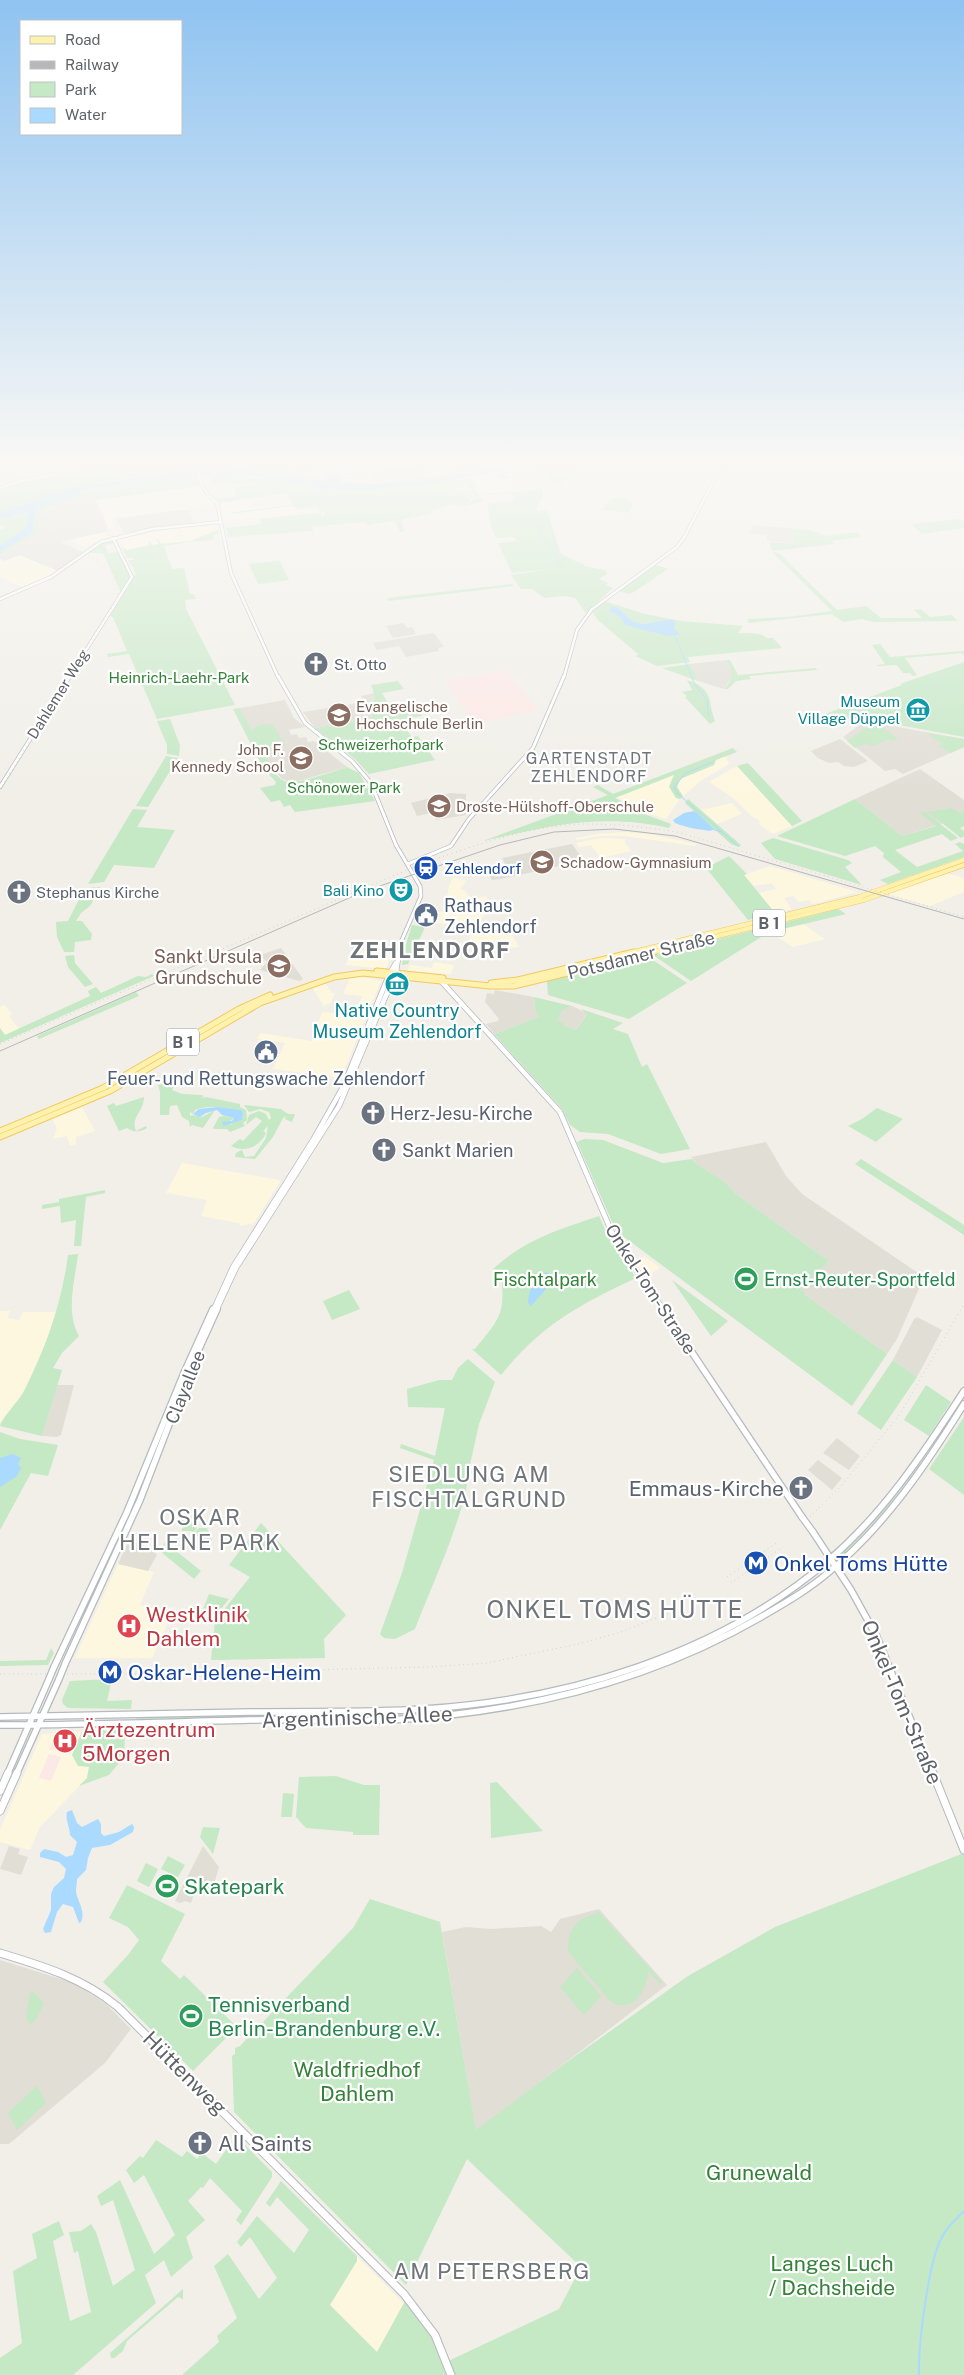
<svg xmlns="http://www.w3.org/2000/svg" width="964" height="2375" viewBox="0 0 964 2375" font-family="'Public Sans',sans-serif">
	<rect width="100%" height="100%" fill="#f1efe8"/>
	<!-- commercial -->
	<path fill="#fef7e0" d="M427 463H448L459 471 425 478 422 465Z
		M498 471 510 479 508 476 518 491 483 494 470 478Z
		M200 486 206 497 216 504 189 508 190 510 111 518 116 530 108 528 98 506 100 505 97 500Z
		M250 498 254 507 292 504 299 514 224 521 218 503Z
		M215 524 218 530 190 541 134 549 124 550 118 539 177 528 179 535 172 537 192 535H182L180 527Z
		M104 532 109 537 85 547 71 541 69 539Z
		M20 555 58 571 24 588 0 577V559L5 561Z
		M725 756 729 764 702 780 683 796 680 793 677 787 680 779 714 765 716 760Z
		M737 766 789 823 792 826 773 834 759 824 760 821 750 815 732 797 709 782Z
		M675 774 671 781 673 790 676 798 680 799 666 819 646 813 616 797Z
		M732 803 742 814 717 824 701 810Z
		M626 832 654 835 696 844 695 846 625 836H599L577 840 576 838 597 834Z
		M601 838 625 839V843L631 851 601 858 591 845 579 847 576 843Z
		M770 866 858 892 813 904 809 900 799 902 793 896 784 898 792 909 775 913 759 893 776 889 772 883 754 886 744 875Z
		M946 873 964 878V892L930 906 886 894Z
		M453 877 467 881 460 889 464 890 472 899 486 896 488 906 484 916 479 921H467L463 926 419 921 424 912H444L449 886Z
		M803 924 825 939 793 947 770 932Z
		M480 926 509 929 519 947 497 950 468 946 471 934Z
		M362 950 392 954 386 969 346 965 349 956 359 957Z
		M434 962 454 965 451 974 407 971 410 965 432 968Z
		M361 977 381 981 341 1078 273 1069 285 1043 257 1039 260 1033 312 1041 322 1012 345 1014 340 1012 342 1005 358 1006 362 996 343 994 350 978Z
		M325 983 332 993H335L330 1004H326L324 1007 312 987Z
		M5 1005 12 1014 9 1016 19 1029 5 1035 0 1028V1007Z
		M82 1107 95 1131 76 1137V1144L70 1146 67 1136 53 1139 57 1128 52 1119Z
		M182 1163 279 1180 280 1182 254 1223 240 1226 239 1223 201 1216 207 1200 166 1193Z
		M644 1256 660 1268 645 1277 635 1261Z
		M0 1311H10L7 1318 19 1320 23 1312H56L47 1340 24 1391 14 1408 0 1423Z
		M118 1564 154 1572 140 1605 168 1612 170 1608 175 1607 152 1658H75Z
		M82 1731 72 1755 89 1766 87 1778 40 1827 30 1850 0 1842V1830L42 1734Z
		M357 2256 404 2304 377 2352 330 2305 356 2261Z"/>
	<!-- industrial -->
	<path fill="#e0deda" d="M422 465 425 478 416 480 376 482 372 472Z
		M94 497 108 528 106 529 109 531 60 542 82 552 58 571 20 555 5 561 0 559V555L36 533 40 513 71 501Z
		M179 510H190L193 523 124 533 116 519Z"/>
	<!-- education -->
	<path fill="#e1ded6" d="M753 525 795 529 796 532 792 534 795 544 767 541V535L749 533Z
		M403 623 407 628 412 627 416 634 393 638 386 626Z
		M434 633 444 647 438 648 439 651 406 657 399 646 377 650 373 643Z
		M726 660 733 675 724 689 698 681 690 664Z
		M374 693 372 718 315 728 303 712 364 702 361 696Z
		M285 700 294 718 305 727 289 730 291 735 297 734 299 738 306 737 308 742 314 741 347 767 302 780 290 782 282 779 270 766 240 708Z
		M865 721 964 739V747L903 774 895 769 885 771 843 737Z
		M840 739 868 761 854 767 844 766 838 762 829 763 818 758 811 751Z
		M920 769 964 800V826L950 821 902 836 855 799Z
		M450 793 466 794V815L436 820 431 813 417 816 411 803Z
		M572 844 584 861 550 868 547 863 534 866 537 871 501 879 492 880 487 872 507 868 502 858Z
		M281 948 303 979 302 980 299 981 260 970 267 962 260 955Z
		M495 990 534 997 535 1009 540 1017 494 1034 486 1024 498 1021 499 1019 485 1002 487 993 494 994Z
		M572 1006 587 1013 576 1030 563 1025 557 1020 563 1010Z
		M766 1142 786 1176 802 1194 924 1277 897 1339 887 1354 804 1294 799 1288 829 1261 736 1194 725 1182 697 1164 691 1157Z
		M917 1317 942 1330 917 1377 893 1360 914 1319Z
		M57 1385H74L61 1435 57 1437 42 1436Z
		M837 1438 860 1456 849 1470 823 1453Z
		M818 1460 842 1478 832 1490 808 1470Z
		M128 1542 150 1547 157 1555 148 1571 118 1564Z
		M9 1846 20 1849 18 1854 28 1857 21 1875 0 1869Z
		M203 1846 219 1867 212 1891 196 1888 191 1903 185 1901 180 1903 175 1901Z
		M599 1909 667 1985 476 2131 442 1932 466 1927 491 1929 541 1926 551 1932 560 1919Z
		M0 1960 74 1983 105 2003 131 2029 105 2063 9 2144H0Z"/>
	<!-- medical -->
	<path fill="#fce8e6" d="M506 670 538 711 475 724 444 681Z
		M67 1733 78 1736 71 1754 49 1749 56 1734 65 1737Z
		M49 1754 61 1757 51 1781 39 1778Z"/>
	<!-- green -->
	<path fill="#c5e8c5" fill-rule="evenodd" d="M122 463H194L195 472C127 473 64 489 0 512V490L28 481 106 465 113 464 114 467 122 466Z
		M206 463 316 471 307 473 306 475 312 476 311 478 238 470 199 472 200 464Z
		M450 463H482L486 466 506 463C462 476 418 484 372 484L440 476 458 471Z
		M521 463H584L587 466 560 484 546 480 548 479 526 466H510Z
		M191 475 197 477 200 486 97 500 94 497C75 500 58 504 40 513L37 533 0 555V552L31 534 38 508 72 498 84 490 95 488 145 479Z
		M200 475 272 478 328 490 434 484 470 478 478 488 472 489 465 485 454 489 458 492 443 496 462 492 468 498 470 496 463 492 469 491 473 497 475 495 470 491 475 490 480 495 469 499 471 501 480 497 484 502 459 507 455 504 430 510 433 513 401 520 405 532H400L395 521 368 525 364 522 312 527 313 531 228 537 226 528 244 526 261 533 244 526 261 524 260 519 319 513H322L321 516H324L325 512 333 511 320 512 318 507 296 509 286 493 218 503 213 498 235 497 234 487 270 483 230 485 211 483V477H201Z
		M542 488 543 497 536 508 538 511 547 510 561 554 588 567 605 570 607 574 599 579 608 583 606 585 613 588 586 613 575 598 565 596 544 598 532 589H521L511 575 551 569 512 573 498 543 517 541 514 537 496 538 490 524 488 504 515 500 510 493 483 495V494C504 492 522 493 542 488Z
		M613 498 628 499 634 504 628 513 602 510 608 501Z
		M26 511H31L27 526 0 546V530L6 527 0 525V519Z
		M960 519 964 522V528L922 534 911 524Z
		M772 527C783 527 817 529 825 536L857 532 862 537 831 541 834 544 772 551 769 542 795 544 792 533 796 532 795 529Z
		M218 530 219 533 213 535 214 540 184 542 183 543 164 546 172 569 184 568 190 594H194L196 599 185 600 186 609 235 705 157 719 129 654 108 657 107 654 127 651 113 617 110 616 135 575 134 569 128 560H133V558H127L122 547 127 550 150 545 148 542 152 541 150 543 152 545 159 544 156 539H158L161 544 190 541Z
		M113 540 115 543 105 545 108 553 119 552 131 577 121 593 103 553H87L97 544Z
		M772 552 779 553 837 610 866 606 881 618H922L914 610 921 609 930 617 952 615 958 621 873 622 862 619 843 622 832 614 749 623 747 619 788 617 832 611Z
		M280 561 289 580 258 584 249 564Z
		M656 565 668 569 634 592 629 594 619 591Z
		M512 584 514 586 389 601 387 598Z
		M604 601 645 614 681 621 743 626 738 633C748 634 759 631 767 638H773L782 648 688 657 690 662 657 666 635 656 639 655 598 620 592 612ZM611 607H616C623 611 628 619 635 622 648 627 660 618 674 620L676 623 674 629 679 636 625 625 621 618 609 611Z
		M880 644 890 657 964 651V655L962 653 905 658 917 675 913 676 910 673H903L897 665 878 666 876 665 885 664 872 645Z
		M726 660H730L738 675 816 668 817 670 749 676 751 679 736 681 728 689H724C733 679 734 674 727 662L730 672Z
		M964 662V737L866 719 817 717 902 685 900 684Z
		M690 664 698 681 662 668Z
		M687 680C715 689 707 701 715 721L710 724 685 697 687 696 682 692 692 690Z
		M398 681 404 689 382 693 395 714 418 710 422 716 399 720 412 737 418 736 435 760 369 774 355 759 315 728 372 718 373 709H369L365 703 374 701V693L371 685Z
		M240 708 252 730 259 725 273 724 285 746 275 751H263C267 760 273 773 282 780 293 787 334 771 347 767L359 773 375 801 295 812 290 805 284 807 280 800 271 802 260 788 275 785 276 782 263 768 233 709Z
		M170 719 180 745 179 756 167 754V745L157 721Z
		M875 727 884 728 898 739 893 741 889 739 873 746 865 744 855 748 847 741 865 728Z
		M927 733 964 739V747L951 753 938 746 944 743 937 741Z
		M733 748 737 752 716 760 714 765 680 779 677 787 683 796 680 799 676 798 669 787 674 775 615 798 644 814 671 824 669 828C601 813 549 826 483 841L608 795 593 787 598 785 613 794Z
		M166 756 178 758 148 807 136 806Z
		M748 763 802 821 792 826 737 766Z
		M688 799 741 845 739 847 731 844 685 803Z
		M855 799 902 836 936 826 920 813 925 812 958 838 951 841 942 834 895 850 917 867 963 851 955 844 960 842 964 844V857L888 884 880 880 901 872 883 857 884 853 875 846 845 856 777 836Z
		M952 808 959 813 964 811V826L960 828 964 831V836L961 838 928 812Z
		M133 809 147 810 137 827 175 830 154 868 114 865 104 882 88 884Z
		M773 838 848 860 852 863 845 867 862 885 775 859 761 843Z
		M729 856 747 874 744 875 775 913 748 920 706 868Z
		M101 887 90 906 81 913 76 921H82L92 934 91 940 75 942 74 952H64L57 937 56 922 68 921 85 888Z
		M838 909 846 914 770 932 764 928Z
		M412 925 425 927 408 964 402 965 405 947Z
		M759 929 766 934 691 981 653 955Z
		M74 955 75 963 93 984 85 987 68 967 65 956Z
		M647 956 687 983 629 1019 548 995 547 982H544Z
		M152 974 154 976 0 1043V1028L5 1035 90 996 88 991 96 987 101 993 138 976 146 977Z
		M136 992 139 996 39 1039 37 1036Z
		M534 997 572 1006 563 1010 557 1020 564 1023 563 1025 576 1030 587 1014 581 1009 623 1023 613 1029 628 1034 642 1067 647 1064 690 1149 661 1154 608 1134 580 1132 570 1125 562 1109 494 1034 539 1017 535 1009Z
		M167 1083 175 1084 172 1090 182 1094 201 1095 204 1096 201 1098 206 1097 240 1104V1107L246 1110 247 1120 243 1123 245 1126 230 1132 227 1129H215L213 1128 219 1117 224 1116 234 1118 229 1122H222L223 1126 230 1123 233 1126 231 1123 242 1120 243 1113 241 1110C226 1109 210 1104 195 1110L193 1114 190 1112V1116L193 1115 202 1117 215 1110 203 1128 192 1125 190 1127 189 1121 182 1117 177 1105 170 1106 169 1115H160V1092L158 1085Z
		M144 1097C144 1112 130 1117 136 1131L146 1126 147 1128C140 1132 134 1133 127 1128L119 1131 107 1106 114 1103 116 1106Z
		M244 1105 281 1109 288 1114H295L292 1122 285 1119 286 1116 283 1118 273 1137 255 1159 235 1157 236 1153 242 1150 245 1157 254 1156 266 1138 268 1126 263 1131 266 1133C260 1147 244 1153 231 1146L240 1139 243 1141 262 1121 256 1117 246 1125 249 1115 259 1111 266 1114 269 1120 271 1118 269 1112 260 1109 249 1112Z
		M877 1108 903 1119 876 1142 848 1126 862 1119Z
		M584 1139 603 1140 663 1163 692 1159 697 1164 725 1182 736 1194 829 1261 800 1289 805 1293 804 1294 887 1354 852 1406 616 1231 577 1142Z
		M861 1159 964 1225V1235L855 1164Z
		M105 1190V1193L86 1197 81 1246H74L76 1220 61 1223 60 1206 42 1209V1205L59 1202V1199Z
		M599 1216 608 1236 636 1278C579 1305 542 1324 501 1375L472 1349H475C502 1316 505 1314 501 1271L493 1269C526 1239 558 1230 599 1216Z
		M78 1254C75 1281 65 1311 79 1336L62 1353 53 1368 62 1370 42 1436 0 1426C3 1416 18 1402 24 1391 46 1348 62 1302 68 1255Z
		M672 1280 728 1321 711 1336Z
		M349 1290 360 1309 332 1320 323 1301Z
		M468 1359 495 1382 479 1424 469 1469 495 1479 494 1482 469 1474C462 1522 433 1582 415 1629L395 1639 384 1638 380 1634 402 1573 434 1460 400 1448 401 1444 435 1456 445 1408 408 1407 407 1389 439 1380H452L458 1368Z
		M893 1360 917 1377 881 1430 857 1413Z
		M926 1385 951 1402 929 1436 904 1420Z
		M964 1417V1495L929 1469Z
		M0 1432 20 1439 58 1445 48 1476 31 1473 0 1530Z
		M919 1463 921 1464 882 1514 839 1560 837 1556Z
		M187 1515H190L198 1526 194 1533 199 1528H207L212 1540 208 1545 204 1543 208 1536 203 1542 191 1531H182V1528L189 1521 188 1520 182 1527 180 1520Z
		M261 1523 346 1615 324 1639 325 1658 211 1660 215 1621 250 1577 229 1565Z
		M165 1542 201 1571 194 1579 161 1552Z
		M209 1594 229 1599 216 1615 202 1612Z
		M710 1639 712 1642C623 1681 530 1705 433 1714 422 1715 401 1720 392 1715L396 1713 477 1706 559 1692 591 1684Z
		M51 1648 54 1653 48 1665 0 1666V1661L46 1660Z
		M112 1679 107 1701 132 1700 131 1709 68 1708 63 1704 62 1700 70 1681Z
		M363 1713H381L384 1716 136 1719 138 1717Z
		M122 1730 125 1733 124 1757 109 1775 79 1786 87 1778 89 1767 78 1766 72 1755 82 1731Z
		M336 1776 364 1785H380L379 1835H353V1832L306 1828 296 1817 299 1777Z
		M497 1782 543 1831 491 1838 490 1783Z
		M283 1793 294 1794 292 1817H281Z
		M203 1827 220 1828 213 1854 200 1837Z
		M964 1853V2375H182L219 2342 217 2336 237 2318 214 2266 228 2254 259 2299 277 2278 250 2237 241 2247 237 2242 257 2216 294 2253 309 2230 277 2197 270 2207 266 2203 281 2181 357 2256V2261L330 2305 377 2352 405 2301 428 2331 444 2363 559 2309 581 2267 467 2159 406 2285 234 2112 232 2056 235 2054V2048L240 2046 353 1928 370 1899 440 1922 476 2130 564 2064 688 1976 775 1927Z
		M168 1856 185 1865 178 1877 161 1869Z
		M146 1863 158 1869 149 1887 137 1881Z
		M161 1874 180 1883 172 1898 153 1889Z
		M127 1885 185 1914 161 1961 180 1979 184 1975 237 2027 193 2071 103 1982 128 1955 139 1940 128 1927 109 1918Z
		M598 1911 662 1982 660 1984 648 1971C648 1990 631 2016 610 2001L569 1953C566 1939 571 1925 584 1918 590 1915 594 1916 598 1911Z
		M577 1968 601 1996 584 2015 560 1987Z
		M33 1991 44 2004 34 2022 30 2024 26 2018 30 1993Z
		M37 2086 46 2103 17 2130 8 2113Z
		M236 2136 272 2172V2177L241 2225 236 2220 242 2211 210 2178 203 2188 201 2187 188 2201 205 2220 186 2237 193 2258 171 2277 164 2260 145 2275 156 2303 73 2375H0V2358L22 2343 13 2271 37 2258 32 2234 59 2221 64 2235 53 2241 70 2321 91 2312 78 2251 74 2253 69 2232 81 2231 91 2224 96 2232 113 2286 135 2270 113 2200 101 2206 97 2196 120 2180 154 2254 175 2235 144 2175 134 2183 126 2170 140 2156 143 2158 156 2140 182 2157 187 2151 197 2159 202 2153 216 2164Z
		M183 2289V2299L178 2297 127 2341 123 2351 114 2358H111L110 2353Z"/>
	<!-- water -->
	<path fill="#aadaff" d="M506 463H521L502 469 510 479H497L494 474H501L498 471 434 484 366 490 321 489 259 476H183L95 488 84 490 72 498 38 508 31 534 0 552V546L27 526 28 514 31 511 0 519V512L71 488 165 473 238 470 329 481 324 478 330 473 343 475 341 478 343 479 340 482C397 486 451 480 506 463Z
		M611 607H616C623 611 628 619 635 622 648 627 660 618 674 620L676 623 674 629 680 635 668 636 625 625 621 618 609 611Z
		M694 811 696 812 714 829 710 831C698 829 687 828 675 823L673 820 684 813Z
		M218 1107 241 1110 243 1113 242 1120 223 1126 222 1122 232 1121 234 1118 222 1115 217 1110 206 1113 200 1117 193 1114 199 1109Z
		M546 1272 551 1274 547 1288 531 1306 528 1303C529 1289 534 1280 546 1272Z
		M12 1454 21 1458 18 1464 21 1468 17 1476 0 1487V1458Z
		M72 1810 77 1823 82 1827 98 1819 101 1824V1833L104 1836 119 1832 132 1824 134 1827 133 1832 110 1845 92 1848 88 1858 86 1870 77 1879C77 1883 76 1888 76 1892 77 1900 86 1911 81 1922L79 1923 73 1907 63 1904 57 1912 51 1932 45 1933 43 1929 51 1910V1894L54 1887 64 1878 66 1869 59 1862 40 1857V1853L44 1849 58 1852 66 1857 73 1855 77 1842 70 1835C70 1827 65 1820 67 1812Z"/>
	<g fill="none" stroke-linecap="round" stroke-linejoin="round">
		<!-- stream-far1 -->
		<path stroke="#aadaff" stroke-width="1" d="M0 478 4 479 7 485
			M12 486H36L45 492
			M126 486 150 483
			M123 490 127 495 143 493
			M529 507 541 534 561 565
			M233 513 303 504 318 492
			M675 636 695 685 707 700 709 716
			M713 762 686 773 674 787 677 793 738 846
			M711 829 722 832"/>
		<!-- stream -->
		<path stroke="#aadaff" stroke-width="2" d="M919 2375C918 2346 928 2267 940 2241 945 2229 955 2220 964 2211"/>
		<defs>
			<path id="secondary-far4" d="M197 463C200 481 202 492 217 503L231 573 278 677
				M215 463 348 472 381 470 422 463
				M0 488 17 482 114 463
				M0 599 51 577 101 542 152 529 220 522
				M591 610 677 547 685 536 715 478 737 463
				M69 677 132 577 113 538
				M564 677 577 630 592 609"/>
			<path id="secondary-far3" d="M278 676 305 723 352 761 371 783 396 845 420 886 421 896 401 942 399 953
				M0 787 70 676
				M408 864 451 846 469 819 533 748 564 676"/>
			<path id="secondary-far2" d="M441 981 560 1112 613 1235 664 1311
				M213 1311 233 1267 313 1140 343 1087 389 975 396 963
				M216 1311 236 1268 339 1106 396 972 399 952"/>
			<path id="secondary-far1" d="M663 1309 802 1517
				M813 1532 851 1590 877 1637 933 1775
				M65 1664 140 1500 193 1362 217 1309
				M54 1667 127 1512 184 1373 213 1309
				M0 1717C83 1716 166 1713 250 1712 307 1711 365 1713 423 1709 567 1700 718 1655 829 1560 884 1513 925 1451 964 1391
				M0 1725C83 1725 166 1722 249 1720 296 1719 343 1722 390 1720 519 1713 648 1682 761 1617 785 1603 808 1590 829 1572 885 1526 926 1465 964 1404
				M7 1775 49 1679
				M16 1775 59 1679"/>
			<path id="secondary" d="M933 1773 964 1850
				M0 1791 8 1773
				M0 1811 17 1773
				M0 1953C43 1966 83 1978 118 2007L404 2294 435 2335 451 2375"/>
			<path id="primary-far1" d="M629 953 859 897 964 860
				M649 953 864 900 964 865"/>
			<path id="primary" d="M377 971 443 978
				M491 983 518 980 634 952
				M0 1131 103 1088 239 1009 270 995
				M0 1137 110 1091 260 1003 334 977 363 973 490 986H514L654 952"/>
		</defs>
		<!-- secondary-far4 casing -->
		<use href="#secondary-far4" stroke="#b6babf" stroke-width="4"/>
		<!-- secondary-far3 casing -->
		<use href="#secondary-far3" stroke="#b6babf" stroke-width="4.5"/>
		<!-- secondary-far2 casing -->
		<use href="#secondary-far2" stroke="#b6babf" stroke-width="6"/>
		<!-- secondary-far1 casing -->
		<use href="#secondary-far1" stroke="#b6babf" stroke-width="8"/>
		<!-- secondary casing -->
		<use href="#secondary" stroke="#b6babf" stroke-width="9"/>
		<!-- primary-far1 casing -->
		<use href="#primary-far1" stroke="#f2c960" stroke-width="5"/>
		<!-- primary casing -->
		<use href="#primary" stroke="#f2c960" stroke-width="7"/>
		<!-- secondary-far4 -->
		<use href="#secondary-far4" stroke="#fff" stroke-width="2.5"/>
		<!-- secondary-far3 -->
		<use href="#secondary-far3" stroke="#fff" stroke-width="3"/>
		<!-- secondary-far2 -->
		<use href="#secondary-far2" stroke="#fff" stroke-width="4.5"/>
		<!-- secondary-far1 -->
		<use href="#secondary-far1" stroke="#fff" stroke-width="5.5"/>
		<!-- secondary -->
		<use href="#secondary" stroke="#fff" stroke-width="7"/>
		<!-- primary-far1 -->
		<use href="#primary-far1" stroke="#fff2af" stroke-width="4"/>
		<!-- primary -->
		<use href="#primary" stroke="#fff2af" stroke-width="5"/>
		<!-- tram -->
		<path stroke="#b6b7b8" stroke-width="1" d="M0 1051 365 891 500 845 554 832 614 829 675 836 964 919"/>
		<!-- rail -->
		<path stroke="#b6b7b8" stroke-width="1" stroke-dasharray="0.5 4" stroke-linecap="butt" d="M0 789 119 596 114 582 97 560 55 539 45 516
			M0 1044 421 864C474 846 529 825 585 824 616 824 646 827 677 832L964 917
			M810 1517 841 1486 900 1414 964 1304
			M727 1577 778 1542
			M731 1583 783 1547
			M0 1674H141L429 1667 487 1663 578 1644 621 1632 681 1608"/>
		<defs>
			<path id="secondary-bridge" d="M802 1517 813 1532
				M49 1679 54 1667
				M59 1679 65 1664"/>
		</defs>
		<!-- secondary-bridge casing -->
		<use href="#secondary-bridge" stroke="#b6babf" stroke-width="8" stroke-linecap="butt"/>
		<!-- secondary-bridge -->
		<use href="#secondary-bridge" stroke="#fff" stroke-width="5.5"/>
	</g>
	<!-- sky -->
	<linearGradient id="sky" x2="0" y2="1"><stop stop-color="#8fc3f1"/><stop offset="0.58" stop-color="#f9f8f5"/><stop offset="1" stop-color="#f9f8f5" stop-opacity="0"/></linearGradient>
	<rect width="964" height="796" fill="url(#sky)"/>
	<!-- icons -->
	<defs>
		<symbol id="church-disc" viewBox="-11 -11 22 22"><circle r="9.5" fill="#6b7280" stroke="#fff"/><path d="M-1.2-6h2.4v3.5h3.3v2.4h-3.3V6h-2.4V-.1h-3.3v-2.4h3.3Z" fill="#fff"/></symbol>
		<symbol id="museum-disc" viewBox="-11 -11 22 22"><circle r="9.5" fill="#0f9aa8" stroke="#fff"/><path d="M0-6L6-3V-2H-6V-3ZM-5-1h2V3h-2ZM-1-1h2V3h-2ZM3-1h2V3H3ZM-6 4H6V6H-6Z" fill="#fff"/></symbol>
		<symbol id="university-disc" viewBox="-11 -11 22 22"><circle r="9.5" fill="#8d6e63" stroke="#fff"/><path d="M0-5L7-2L0 1L-7-2ZM-4 1L0 2.5L4 1V4Q0 6-4 4Z" fill="#fff"/></symbol>
		<symbol id="school-disc" viewBox="-11 -11 22 22"><circle r="9.5" fill="#8d6e63" stroke="#fff"/><path d="M0-5L7-2L0 1L-7-2ZM-4 1L0 2.5L4 1V4Q0 6-4 4Z" fill="#fff"/></symbol>
		<symbol id="station-disc" viewBox="-11 -11 22 22"><circle r="9.5" fill="#1a4fb4" stroke="#fff"/><path d="M-3-6H3Q5-6 5-4V2Q5 4 3 4L4.5 6H3L1.5 4h-3L-3 6H-4.5L-3 4Q-5 4-5 2V-4Q-5-6-3-6ZM-3.5-4v3h7v-3ZM-3.5 1v1.5H-2V1ZM2 1v1.5H3.5V1Z" fill="#fff"/></symbol>
		<symbol id="theatre-disc" viewBox="-11 -11 22 22"><circle r="9.5" fill="#0f9aa8" stroke="#fff"/><path d="M-5-5.5Q0-4 5-5.5V0Q5 5 0 6Q-5 5-5 0ZM-3.3-2.5H-1v1.5H-3.3ZM1-2.5H3.3v1.5H1ZM-2.8 1Q0 5.5 2.8 1Z" fill="#fff"/></symbol>
		<symbol id="civic-disc" viewBox="-11 -11 22 22"><circle r="9.5" fill="#5c6f8a" stroke="#fff"/><path d="M-.6-6.5H3V-4.5H.6V-3L4-1V1h2V6H-6V1h2V-1L-.6-3ZM-1.2 2.5V6h2.4V2.5Z" fill="#fff"/></symbol>
		<symbol id="stadium-disc" viewBox="-11 -11 22 22"><circle r="9.5" fill="#2e9e5b" stroke="#fff"/><path d="M0-5a6.5 5 0 1 0 0 10a6.5 5 0 1 0 0-10ZM-3.5-1.8h7v3.6h-7Z" fill="#fff"/></symbol>
		<symbol id="metro-disc" viewBox="-11 -11 22 22"><circle r="9.5" fill="#1a4fb4" stroke="#fff"/><path d="M-5.5 5V-5H-3L0 0L3-5H5.5V5H3V-.5L0 4L-3-.5V5Z" fill="#fff"/></symbol>
		<symbol id="hospital-disc" viewBox="-11 -11 22 22"><circle r="9.5" fill="#e0444e" stroke="#fff"/><path d="M-5-5h3v3.5h4V-5h3V5h-3V1.5h-4V5h-3Z" fill="#fff"/></symbol>
	</defs>
	<g fill-rule="evenodd">
		<use href="#church-disc" x="302" y="650" width="28" height="28"/>
		<use href="#museum-disc" x="904" y="696" width="28" height="28"/>
		<use href="#university-disc" x="325" y="701" width="28" height="28"/>
		<use href="#school-disc" x="287" y="744" width="28" height="28"/>
		<use href="#school-disc" x="425" y="792" width="28" height="28"/>
		<use href="#school-disc" x="528" y="848" width="28" height="28"/>
		<use href="#station-disc" x="412" y="854" width="28" height="28"/>
		<use href="#theatre-disc" x="387" y="876" width="28" height="28"/>
		<use href="#church-disc" x="5" y="878" width="28" height="28"/>
		<use href="#civic-disc" x="412" y="901" width="28" height="28"/>
		<use href="#school-disc" x="265" y="952" width="28" height="28"/>
		<use href="#museum-disc" x="383" y="970" width="28" height="28"/>
		<use href="#civic-disc" x="252" y="1038" width="28" height="28"/>
		<use href="#church-disc" x="359" y="1099" width="28" height="28"/>
		<use href="#church-disc" x="370" y="1136" width="28" height="28"/>
		<use href="#stadium-disc" x="732" y="1265" width="28" height="28"/>
		<use href="#church-disc" x="787" y="1474" width="28" height="28"/>
		<use href="#metro-disc" x="742" y="1549" width="28" height="28"/>
		<use href="#hospital-disc" x="115" y="1612" width="28" height="28"/>
		<use href="#metro-disc" x="96" y="1658" width="28" height="28"/>
		<use href="#hospital-disc" x="51" y="1727" width="28" height="28"/>
		<use href="#stadium-disc" x="153" y="1872" width="28" height="28"/>
		<use href="#stadium-disc" x="177" y="2002" width="28" height="28"/>
		<use href="#church-disc" x="186" y="2129" width="28" height="28"/>
	</g>
	<g text-anchor="middle" dominant-baseline="central" stroke-width="4.5" stroke-linejoin="round" paint-order="stroke">
		<!-- far-worship labels -->
		<g font-size="15" fill="#5b616d" stroke="#fff" text-anchor="start">
			<text x="334" y="664">St. Otto</text>
			<text x="36" y="892">Stephanus Kirche</text>
		</g>
		<!-- far-park labels -->
		<g font-size="15" fill="#348238" stroke="#fff">
			<text x="179" y="677">Heinrich-Laehr-Park</text>
			<text x="381" y="744">Schweizerhofpark</text>
			<text x="344" y="787">Schönower Park</text>
		</g>
		<!-- far-street labels -->
		<g font-size="15" fill="#5f6368" stroke="#fff">
			<text transform="translate(58 694) rotate(-58)">Dahlemer Weg</text>
		</g>
		<!-- far-culture labels -->
		<g font-size="15" fill="#0d838f" stroke="#fff" text-anchor="end">
			<text x="900" y="701">Museum<tspan x="900" dy="17">Village Düppel</tspan></text>
			<text x="384" y="890">Bali Kino</text>
		</g>
		<!-- far-education labels -->
		<g font-size="15" fill="#785e54" stroke="#fff" text-anchor="start">
			<text x="356" y="706">Evangelische<tspan x="356" dy="17">Hochschule Berlin</tspan></text>
			<text x="284" y="749" text-anchor="end">John F.<tspan x="284" dy="17">Kennedy School</tspan></text>
			<text x="456" y="806">Droste-Hülshoff-Oberschule</text>
			<text x="560" y="862">Schadow-Gymnasium</text>
		</g>
		<!-- far-transit labels -->
		<g font-size="15" fill="#164399" stroke="#fff" text-anchor="start">
			<text x="444" y="868">Zehlendorf</text>
		</g>
		<!-- far-neighbourhood labels -->
		<g font-size="16" letter-spacing="1" fill="#70757a" stroke="#fff">
			<text x="589" y="758">GARTENSTADT<tspan x="589" dy="18">ZEHLENDORF</tspan></text>
		</g>
		<!-- shield labels -->
		<g fill="#fff" stroke="#8f9295" stroke-width="1">
			<rect x="753" y="909.5" width="32" height="27" rx="4"/>
			<rect x="167" y="1028.5" width="32" height="27" rx="4"/>
		</g>
		<g font-size="16" font-weight="bold" fill="#5f6368">
			<text x="769" y="923">B 1</text>
			<text x="183" y="1042">B 1</text>
		</g>
		<!-- service labels -->
		<g font-size="18" fill="#4e5e75" stroke="#fff" text-anchor="start">
			<text x="444" y="905">Rathaus<tspan x="444" dy="21">Zehlendorf</tspan></text>
			<text x="266" y="1078" text-anchor="middle">Feuer- und Rettungswache Zehlendorf</text>
		</g>
		<!-- street labels -->
		<g font-size="18" fill="#5f6368" stroke="#fff">
			<text transform="translate(641 955) rotate(-14)">Potsdamer Straße</text>
			<text transform="translate(651 1289) rotate(57)">Onkel-Tom-Straße</text>
			<text transform="translate(185 1387) rotate(-68)">Clayallee</text>
		</g>
		<!-- education labels -->
		<g font-size="18" fill="#785e54" stroke="#fff" text-anchor="end">
			<text x="262" y="956">Sankt Ursula<tspan x="262" dy="21">Grundschule</tspan></text>
		</g>
		<!-- culture labels -->
		<g font-size="18" fill="#0d838f" stroke="#fff">
			<text x="397" y="1010">Native Country<tspan x="397" dy="21">Museum Zehlendorf</tspan></text>
		</g>
		<!-- worship labels -->
		<g font-size="18" fill="#5b616d" stroke="#fff" text-anchor="start">
			<text x="390" y="1113">Herz-Jesu-Kirche</text>
			<text x="402" y="1150">Sankt Marien</text>
		</g>
		<!-- park labels -->
		<g font-size="18" fill="#348238" stroke="#fff">
			<text x="545" y="1279">Fischtalpark</text>
		</g>
		<!-- leisure labels -->
		<g font-size="18" fill="#27864d" stroke="#fff" text-anchor="start">
			<text x="764" y="1279">Ernst-Reuter-Sportfeld</text>
		</g>
		<!-- near-worship labels -->
		<g font-size="21" fill="#5b616d" stroke="#fff" text-anchor="end">
			<text x="784" y="1488">Emmaus-Kirche</text>
			<text x="218" y="2143" text-anchor="start">All Saints</text>
		</g>
		<!-- near-transit labels -->
		<g font-size="21" fill="#164399" stroke="#fff" text-anchor="start">
			<text x="774" y="1563">Onkel Toms Hütte</text>
			<text x="128" y="1672">Oskar-Helene-Heim</text>
		</g>
		<!-- near-health labels -->
		<g font-size="21" fill="#be3a42" stroke="#fff" text-anchor="start">
			<text x="146" y="1614">Westklinik<tspan x="146" dy="24">Dahlem</tspan></text>
			<text x="82" y="1729">Ärztezentrum<tspan x="82" dy="24">5Morgen</tspan></text>
		</g>
		<!-- near-street labels -->
		<g font-size="21" fill="#5f6368" stroke="#fff">
			<text transform="translate(902 1702) rotate(67)">Onkel-Tom-Straße</text>
			<text transform="translate(357 1717) rotate(-2)">Argentinische Allee</text>
			<text transform="translate(185 2073) rotate(45)">Hüttenweg</text>
		</g>
		<!-- near-leisure labels -->
		<g font-size="21" fill="#27864d" stroke="#fff" text-anchor="start">
			<text x="184" y="1886">Skatepark</text>
			<text x="208" y="2004">Tennisverband<tspan x="208" dy="24">Berlin-Brandenburg e.V.</tspan></text>
		</g>
		<!-- near-park labels -->
		<g font-size="21" fill="#348238" stroke="#fff">
			<text x="357" y="2069">Waldfriedhof<tspan x="357" dy="24">Dahlem</tspan></text>
			<text x="759" y="2172">Grunewald</text>
			<text x="832" y="2263">Langes Luch<tspan x="832" dy="24">/ Dachsheide</tspan></text>
		</g>
		<!-- district labels -->
		<g font-size="22" font-weight="bold" letter-spacing="1" fill="#70757a" stroke="#fff">
			<text x="430" y="950">ZEHLENDORF</text>
		</g>
		<!-- near-neighbourhood labels -->
		<g font-size="22" letter-spacing="1" fill="#70757a" stroke="#fff">
			<text x="469" y="1474">SIEDLUNG AM<tspan x="469" dy="25">FISCHTALGRUND</tspan></text>
			<text x="200" y="1517">OSKAR<tspan x="200" dy="25">HELENE PARK</tspan></text>
			<text x="492" y="2271">AM PETERSBERG</text>
		</g>
		<!-- near-quarter labels -->
		<g font-size="24" letter-spacing="1" fill="#70757a" stroke="#fff">
			<text x="615" y="1609">ONKEL TOMS HÜTTE</text>
		</g>
	</g>
	<!-- legend -->
	<rect x="20" y="20" width="162" height="115" fill="#ffffff" stroke="#bfc1c3"/>
	<rect x="30" y="36" width="25" height="8" fill="#fff2af" stroke="#bfc1c3"/>
	<text x="65" y="45" font-size="15" fill="#5f6368">Road</text>
	<rect x="30" y="61" width="25" height="8" fill="#b6b7b8" stroke="#bfc1c3"/>
	<text x="65" y="70" font-size="15" fill="#5f6368">Railway</text>
	<rect x="30" y="82" width="25" height="15" fill="#c5e8c5" stroke="#bfc1c3"/>
	<text x="65" y="95" font-size="15" fill="#5f6368">Park</text>
	<rect x="30" y="108" width="25" height="15" fill="#aadaff" stroke="#bfc1c3"/>
	<text x="65" y="120" font-size="15" fill="#5f6368">Water</text>
</svg>
